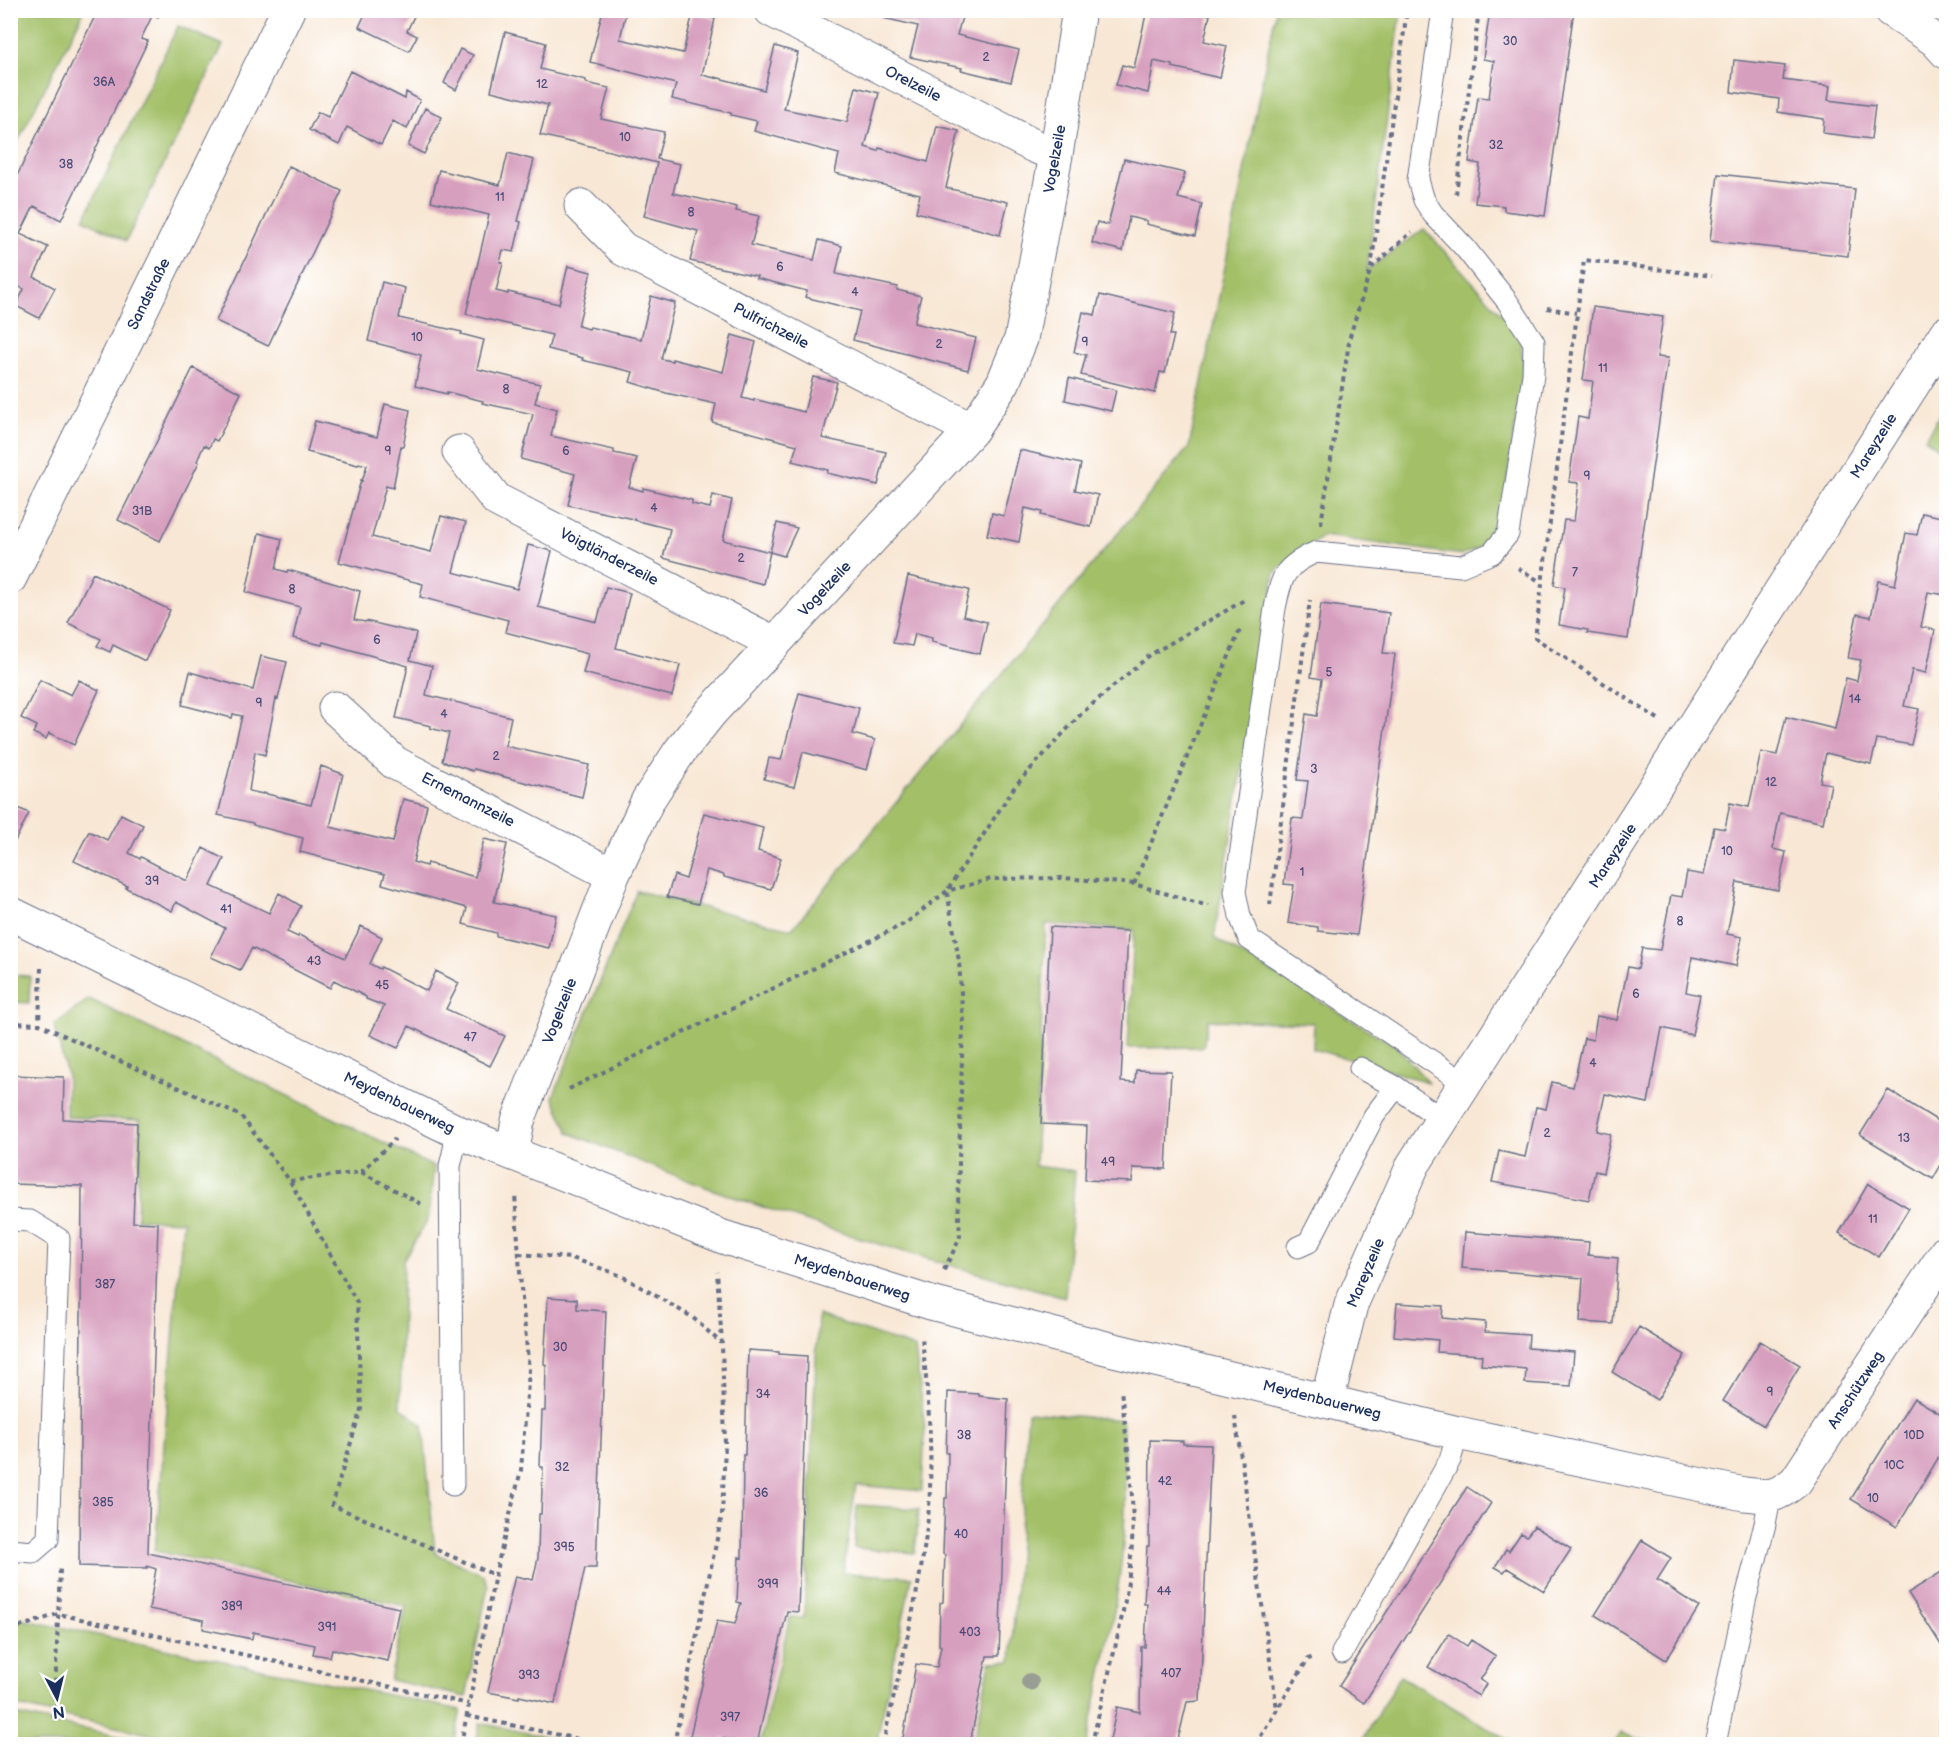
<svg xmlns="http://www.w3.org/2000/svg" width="1957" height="1755" viewBox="0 0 1957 1755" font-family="'Balsamiq Sans',sans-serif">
	<rect width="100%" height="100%" fill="#fff"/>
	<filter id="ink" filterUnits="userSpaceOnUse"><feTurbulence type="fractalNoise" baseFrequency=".0167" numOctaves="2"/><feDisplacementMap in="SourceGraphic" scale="12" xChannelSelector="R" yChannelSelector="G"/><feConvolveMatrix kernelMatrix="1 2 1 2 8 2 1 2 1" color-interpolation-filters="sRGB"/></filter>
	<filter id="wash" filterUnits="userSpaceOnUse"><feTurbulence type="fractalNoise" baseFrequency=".008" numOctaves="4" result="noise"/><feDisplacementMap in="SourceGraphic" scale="24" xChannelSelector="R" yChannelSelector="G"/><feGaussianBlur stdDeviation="1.35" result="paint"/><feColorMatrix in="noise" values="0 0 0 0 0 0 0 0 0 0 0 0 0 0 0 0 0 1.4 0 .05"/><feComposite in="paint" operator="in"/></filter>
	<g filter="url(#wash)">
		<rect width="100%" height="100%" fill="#f8e7d4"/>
		<!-- green -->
		<path fill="#a3c067" stroke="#5f7862" stroke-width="1.5" d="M11 10 84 11 11 155 10 11Z
			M1276 11H1401L1367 270 1424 229 1519 333 1524 367 1501 524 1487 544 1462 555 1323 536 1275 572 1214 938 1397 1047 1428 1082 1313 1049 1314 1023 1208 1020 1203 1047 1128 1048 1134 930 1046 924 1035 1166 1075 1171 1065 1297C939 1263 814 1227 692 1182 650 1166 610 1149 569 1133L553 1097 637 891 792 929 1189 447Z
			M178 26 223 45 126 241 84 219Z
			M1946 405V455L1925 438Z
			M11 975 30 976 29 1003 11 1002Z
			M89 999 434 1167 428 1220 403 1260 400 1407 423 1425 435 1553 484 1575 488 1586 466 1697 390 1680 406 1606 155 1551 183 1221 137 1219 140 1120 66 1117 67 1075 54 1025Z
			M818 1315 915 1348 925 1429 922 1491 856 1485 843 1573 912 1577 876 1744H760L790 1617 804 1618Z
			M1028 1412 1122 1420C1125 1462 1127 1503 1123 1545 1117 1612 1100 1678 1087 1744H973L990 1662 1011 1661Z
			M857 1505 919 1509 915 1553 854 1548Z
			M11 1617 461 1710 454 1744H196L11 1705Z
			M1400 1676 1515 1744H1360Z
			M10 1714H11L156 1744H11Z
			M480 1723 581 1744H476Z
			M1621 1733 1655 1744H1614Z"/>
		<g id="blocks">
			<!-- building -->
			<path fill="#d79fbe" d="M98 10H161L158 17 153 14 141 39 148 41 61 220 34 206 20 234 48 247 34 277 55 288 39 318 16 306 24 289 10 282V185L12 186Z
				M367 10H417L407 31 417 36 409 51 359 27Z
				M603 10H624L626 12 620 39 683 53 693 13 715 19 702 75 715 78V77L764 90 775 46 798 53 784 109 847 122 856 87 879 93 865 147 878 151 879 148 928 162 937 126 959 131 946 188 1008 202 1000 235 916 212 920 194 835 173 839 154 754 131 757 121 731 115V113L672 99 676 84 590 62Z
				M860 10H964L957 35 1019 50 1011 82 961 70 962 68 910 57 918 26 883 18V17Z
				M1147 10H1193L1210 15 1204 41 1227 46 1220 78 1172 67V65L1154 61 1148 93 1116 85 1122 65 1134 68Z
				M1490 10H1574L1545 216 1504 211V206L1475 203 1480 164 1469 162 1478 97 1489 98 1494 61 1483 59Z
				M505 32 546 43 540 69 586 80V83L609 88 601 119 664 132 657 159 680 164 673 193 737 207 736 211 759 216 751 245 814 260 819 240 842 246 836 274 898 287 897 290 921 296 914 323 976 338 968 370 853 340 860 311 805 297 807 291 756 278 757 276 690 261 698 231 644 216 657 163 570 141 569 142 540 135 548 105 491 91Z
				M460 49 473 55 456 90 444 83Z
				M1734 60 1785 66 1783 80 1830 86 1828 100 1875 106 1871 139 1823 133 1824 119 1778 112 1779 99 1731 92Z
				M350 71 405 99 406 92 420 100 407 129 393 121 381 145 347 127 339 145 309 130 318 112 328 117Z
				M425 108 442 117 424 154 408 146Z
				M508 153 534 160 518 221 521 222 514 252 503 250 500 262 503 263 496 291 508 294V292L559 304 568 266 591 272 578 326 589 329 590 327 641 339 651 296 675 303 661 359 672 361V359L723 372 732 335 756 342 742 398 754 401V399L804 412 813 377 837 382 822 438 886 452 878 485 827 473 828 470 792 461 797 445 712 422 716 404 666 393 630 382 633 372 582 360 583 358 548 349 552 335 466 314 489 215 431 201 439 170 500 185Z
				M1124 159 1185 173 1178 198 1202 204 1195 236 1146 224 1147 221 1129 217 1123 251 1092 243 1097 222 1108 225Z
				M289 166 342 191 268 346 216 321Z
				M1718 174 1855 189 1848 256 1710 241Z
				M382 282 405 288 399 318 462 332 461 334 484 340 477 369 540 384 535 403 557 409 551 436 614 450V453L637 458 629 487 643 491V488L692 500V504L710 508 713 495 732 500 723 540 770 552 777 523 797 528 784 556 770 552 763 584 663 558 670 529 634 520V519L568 505 575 474 521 459 533 414 482 403 483 401 447 392V394L415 386 421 355 368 341Z
				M1100 295 1175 313 1170 335H1174L1165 373 1160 372 1155 393 1081 375 1086 355 1074 352 1083 312 1095 315Z
				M1593 307 1663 317 1657 357 1668 358 1628 639 1587 633 1588 630 1559 625 1565 587 1554 585 1564 520 1574 521 1579 483 1569 482 1578 417 1588 419 1593 381 1583 380Z
				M193 368 241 393 217 441 213 439 209 448 204 445 197 461 199 462 160 541 118 520Z
				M1069 378 1116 390 1111 411 1065 400Z
				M385 404 410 410 403 447 401 446 393 488 386 486 372 537 431 552 441 516 466 522 453 572 517 589 528 545 552 551 538 607 597 622 606 587 630 593 616 648 680 665 672 696 583 673 588 654 505 632 508 620 420 597 423 584 339 562 361 480 362 481 367 465 359 463 358 465 307 452 315 421 377 437Z
				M1020 450 1081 464 1075 490 1098 495 1091 527 1041 515 1042 512 1025 508 1019 542 987 535 992 513 1004 516Z
				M1946 469V483L1940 478Z
				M1922 513 1946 518V595L1928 592 1921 627 1935 630 1926 673 1912 670 1904 706 1919 709 1911 745 1877 739 1871 764 1826 753 1820 782 1831 784 1823 823 1780 813 1773 849 1786 852 1778 890 1737 882 1727 934 1742 937 1736 966 1692 957 1686 992 1700 995 1692 1035 1662 1028 1648 1103 1605 1094 1597 1131 1611 1134 1603 1173 1595 1171 1589 1200 1492 1182 1499 1151 1525 1157 1536 1107 1546 1109 1552 1082 1573 1087 1584 1038 1593 1040 1597 1016 1617 1020 1628 967 1638 969 1642 948 1660 950 1671 895 1682 897 1687 872 1704 875 1714 827 1725 829 1730 803 1749 807 1761 752 1777 755 1786 717 1835 729 1846 678 1857 681 1861 660 1848 658 1857 614 1871 617 1878 581 1895 585 1906 533 1917 535Z
				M259 533 282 539 276 569 287 572 288 570 360 591 354 620 365 622 366 621 416 633 410 660 432 666 426 695 488 710V711L511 717 505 746 589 765 582 797 474 769 473 771 442 761 449 733 430 728 431 726 396 718 408 666 323 642 322 645 293 638 300 607 246 592Z
				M93 573 170 610 145 661 113 645 110 652 97 646 101 639 68 623Z
				M908 576 969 590 963 616 987 622 980 654 932 642V638L915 634 912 646 893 643Z
				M1321 604 1389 613 1383 653 1395 654 1357 935 1318 931V927L1288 923 1294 885 1284 884 1292 818 1303 819 1308 781 1297 780 1306 714 1317 716 1322 679 1311 677Z
				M261 656 287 662 278 699 276 698 265 755 255 752 249 791 263 794V793L311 805 321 766 343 774 330 827 393 842 403 799 427 805 413 862 426 866 427 863 475 877 484 839 507 844 494 902 556 915 549 948 496 936V933L463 924 467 908 382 884 385 874 300 852 303 838 253 825V823L218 815 242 716 233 714 232 718 182 705 190 672 253 690Z
				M40 680 71 695 79 680 99 690 74 745 49 733 46 739 33 733 37 726 21 718Z
				M799 693 859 708 853 734 875 740 867 770 803 752 794 787 764 779 769 758 781 760Z
				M10 804 29 813 10 851Z
				M704 813 763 828 758 851 781 858 771 889 724 877V875L707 870 698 904 667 897 674 875 686 879Z
				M121 814 143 825 129 853 140 859 141 857 187 881 203 848 224 859 211 886 269 913 279 893 301 906 287 932 298 937 299 935 345 958 361 926 382 937 370 964 380 969 381 967 427 991 436 971 459 983 446 1009 505 1036 490 1066 409 1026 398 1048 370 1035 384 1006 366 999V997L334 980 330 988 252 948 240 970 211 957 225 928 176 902 172 911 126 888 127 886 74 861 89 831 107 840Z
				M1050 927 1128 931 1121 1082 1135 1083 1136 1070 1171 1071 1166 1169 1133 1168 1132 1182 1085 1180 1087 1126 1041 1124Z
				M10 1075 64 1077 63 1119 137 1123 133 1222 158 1223 148 1553 399 1608 388 1661 332 1649 330 1657 313 1654 315 1645 253 1632 252 1639 203 1629 204 1620 149 1609 156 1569 147 1566V1568L79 1566 82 1186 10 1184Z
				M1888 1090 1946 1126V1156L1933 1179 1860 1135Z
				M1868 1184 1909 1208 1879 1257 1839 1233Z
				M1465 1232 1589 1242 1588 1255 1618 1258 1613 1324 1580 1322 1583 1278 1462 1268Z
				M548 1297 577 1299V1309L606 1311 596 1568H585L555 1704 519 1696V1698L488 1692 515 1576 533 1580 538 1558 539 1514H541L543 1467H540L542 1411H545L546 1365 544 1364Z
				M1397 1303 1443 1306 1442 1318 1485 1322V1332L1529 1335 1528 1348 1574 1352 1571 1386 1525 1383 1526 1369 1481 1365 1482 1355 1437 1352 1438 1340 1394 1336Z
				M1639 1327 1685 1355 1657 1400 1612 1372Z
				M1760 1341 1800 1365 1764 1426 1723 1401Z
				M748 1350 779 1352V1354L807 1356 798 1612 787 1611 757 1744H749L722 1738 720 1742 690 1736 717 1621 735 1624 741 1603 737 1602 739 1557 742 1558 743 1455H745Z
				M948 1392 979 1394V1396L1008 1399 999 1656H987L970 1744H900L901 1738H903L916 1664 937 1667 941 1646 939 1645 940 1603 943 1602 945 1555 943 1554 945 1498H947L948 1453H946Z
				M1914 1398 1946 1417V1445L1897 1527 1851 1499Z
				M1150 1440 1183 1441V1444L1211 1445 1200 1701 1187 1702 1177 1744H1109L1117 1707 1140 1712 1141 1647H1145L1147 1604H1144L1147 1546H1149Z
				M1467 1487 1491 1503 1364 1703 1339 1686Z
				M1534 1526 1571 1549 1544 1591 1507 1568 1504 1572 1495 1567 1506 1549 1509 1551 1521 1533 1527 1536Z
				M1642 1540 1671 1558 1657 1580 1699 1607 1666 1660 1595 1615Z
				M1946 1569V1642L1941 1645 1908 1593Z
				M1449 1634 1467 1646 1471 1640 1496 1656 1480 1680 1486 1684 1479 1696 1428 1667Z"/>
		</g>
	</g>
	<g filter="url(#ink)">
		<use href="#blocks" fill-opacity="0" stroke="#686f87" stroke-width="1.5"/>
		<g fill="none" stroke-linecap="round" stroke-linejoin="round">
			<defs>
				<path id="lane" d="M1443 10 1418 180 1424 200 1433 214 1465 248 1507 301 1534 342 1533 375 1508 534 1492 553 1461 566 1316 552C1284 566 1282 575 1275 608L1235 892 1240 916 1249 939 1466 1084
					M1360 1068 1396 1087 1443 1120
					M10 1220 30 1221 59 1239 48 1539 33 1552 10 1550
					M1298 1247 1309 1242 1374 1116 1396 1087
					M453 1485 450 1166 458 1132
					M1342 1653 1450 1460 1458 1433
					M1715 1744 1745 1601 1765 1524 1770 1497"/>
				<path id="street" d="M771 10 1034 146 1056 155
					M1890 10 1935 40 1946 52
					M581 206 623 249 972 430
					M459 452 497 500 774 643
					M10 578 288 10
					M335 708 395 763 613 875
					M10 913 458 1132 723 1237 931 1303 1114 1350 1458 1433 1744 1494C1770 1497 1775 1498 1796 1481L1946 1252
					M512 1153 518 1121 613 875 648 800 680 751 711 712 972 430 1003 383 1021 339 1056 155 1079 10
					M1327 1401 1351 1305 1413 1165 1946 333"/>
			</defs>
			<!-- lane casing -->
			<use href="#lane" stroke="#686f87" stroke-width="23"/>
			<!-- street casing -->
			<use href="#street" stroke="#686f87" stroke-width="35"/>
			<!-- path -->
			<path stroke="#686f87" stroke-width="4" stroke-dasharray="4.5 4.5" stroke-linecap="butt" d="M1456 194 1479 10
				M1371 268 1412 232
				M1547 308 1576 313
				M1321 524 1350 336 1371 268 1407 10
				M1518 568 1541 582
				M1658 719 1535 638 1584 260 1712 276
				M1134 884 1240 630
				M1270 905 1310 600
				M41 968 39 1024 241 1116 290 1181 357 1303 361 1409 332 1505 495 1575
				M10 1023 39 1024
				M569 1089 906 923 947 891 991 879 1064 878 1134 884 1208 906
				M361 1172 395 1139
				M290 1181 361 1172 421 1204
				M519 1254 572 1258 622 1276 692 1317 721 1343
				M944 1270 960 1238 958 1196 963 1024 959 961 947 891 1015 786 1082 713 1150 655 1246 599
				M1235 1416 1277 1709
				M10 1628 23 1626 58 1614 469 1704
				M467 1716 603 1744
				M54 1718 60 1569
				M461 1744 495 1575 521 1470 529 1370 521 1288 515 1194
				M674 1744 722 1515 725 1445 722 1344 717 1272
				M883 1744C900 1666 922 1587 929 1507 933 1450 928 1394 922 1338
				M1092 1744C1106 1678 1128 1612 1132 1543 1135 1491 1126 1440 1121 1389
				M1256 1744 1308 1659 1314 1657"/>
			<!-- lane -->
			<use href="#lane" stroke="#fff" stroke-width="21"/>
			<!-- street -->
			<use href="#street" stroke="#fff" stroke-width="33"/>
		</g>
		<!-- trees -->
		<circle fill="#999e95" cx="1030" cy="1682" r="9"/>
	</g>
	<g text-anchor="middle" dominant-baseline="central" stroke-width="4.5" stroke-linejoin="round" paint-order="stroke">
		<!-- number labels -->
		<g font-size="12" fill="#4a4b76">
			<text x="1510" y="41">30</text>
			<text x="986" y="57">2</text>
			<text x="104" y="82">36A</text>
			<text x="542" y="84">12</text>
			<text x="625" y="137">10</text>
			<text x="1496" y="145">32</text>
			<text x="66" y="164">38</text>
			<text x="500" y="197">11</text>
			<text x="691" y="212">8</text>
			<text x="780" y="267">6</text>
			<text x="855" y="292">4</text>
			<text x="417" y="337">10</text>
			<text x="1085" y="342">9</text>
			<text x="939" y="344">2</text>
			<text x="1603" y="368">11</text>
			<text x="506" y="389">8</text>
			<text x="388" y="451">9</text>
			<text x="566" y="451">6</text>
			<text x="1587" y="476">9</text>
			<text x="654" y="508">4</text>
			<text x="142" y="511">31B</text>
			<text x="741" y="558">2</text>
			<text x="1575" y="572">7</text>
			<text x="292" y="589">8</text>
			<text x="377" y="640">6</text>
			<text x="1329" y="672">5</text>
			<text x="1855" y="699">14</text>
			<text x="259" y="703">9</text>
			<text x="444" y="714">4</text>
			<text x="496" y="756">2</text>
			<text x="1314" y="769">3</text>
			<text x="1771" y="782">12</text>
			<text x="1727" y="851">10</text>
			<text x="1302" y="872">1</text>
			<text x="152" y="881">39</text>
			<text x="226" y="909">41</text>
			<text x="1680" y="921">8</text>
			<text x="314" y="961">43</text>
			<text x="382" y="985">45</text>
			<text x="1636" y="994">6</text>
			<text x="470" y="1037">47</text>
			<text x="1593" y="1063">4</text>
			<text x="1547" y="1133">2</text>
			<text x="1904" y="1138">13</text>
			<text x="1108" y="1162">49</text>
			<text x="1873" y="1219">11</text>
			<text x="105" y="1284">387</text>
			<text x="560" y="1347">30</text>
			<text x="1770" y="1392">9</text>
			<text x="763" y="1394">34</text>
			<text x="964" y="1435">38</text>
			<text x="1914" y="1435">10D</text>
			<text x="1894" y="1465">10C</text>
			<text x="562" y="1467">32</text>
			<text x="1165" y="1481">42</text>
			<text x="761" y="1493">36</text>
			<text x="1873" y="1498">10</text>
			<text x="103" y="1502">385</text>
			<text x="961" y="1534">40</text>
			<text x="564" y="1547">395</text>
			<text x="768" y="1584">399</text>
			<text x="1164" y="1591">44</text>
			<text x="232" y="1606">389</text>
			<text x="327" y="1627">391</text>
			<text x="970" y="1632">403</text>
			<text x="1171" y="1673">407</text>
			<text x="529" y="1675">393</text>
			<text x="730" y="1717">397</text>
		</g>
		<!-- street labels -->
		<g font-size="15" fill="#1b2f5e" stroke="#fff">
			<text transform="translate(913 84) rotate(27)">Orelzeile</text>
			<text transform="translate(1055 159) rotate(-80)">Vogelzeile</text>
			<text transform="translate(149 294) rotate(-64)">Sandstraße</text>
			<text transform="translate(771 326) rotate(27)">Pulfrichzeile</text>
			<text transform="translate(1874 446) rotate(-58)">Mareyzeile</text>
			<text transform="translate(609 557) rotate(27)">Voigtländerzeile</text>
			<text transform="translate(825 589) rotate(-47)">Vogelzeile</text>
			<text transform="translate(468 800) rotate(27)">Ernemannzeile</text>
			<text transform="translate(1613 856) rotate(-57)">Mareyzeile</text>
			<text transform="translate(560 1011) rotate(-69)">Vogelzeile</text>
			<text transform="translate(399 1103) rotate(26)">Meydenbauerweg</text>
			<text transform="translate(1366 1273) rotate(-67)">Mareyzeile</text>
			<text transform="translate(852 1278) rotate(18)">Meydenbauerweg</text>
			<text transform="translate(1856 1390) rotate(-57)">Anschützweg</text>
			<text transform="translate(1322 1400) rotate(14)">Meydenbauerweg</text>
		</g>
	</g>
	<!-- margin -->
	<rect width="1957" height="1755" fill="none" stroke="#fff" stroke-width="36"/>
	<!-- north arrow -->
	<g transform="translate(57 1698) rotate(173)" stroke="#ffffff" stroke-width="4.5" paint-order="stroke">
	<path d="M0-4.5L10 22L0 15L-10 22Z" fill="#1b2f5e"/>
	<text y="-9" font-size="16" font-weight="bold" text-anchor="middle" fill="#1b2f5e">N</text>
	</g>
</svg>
